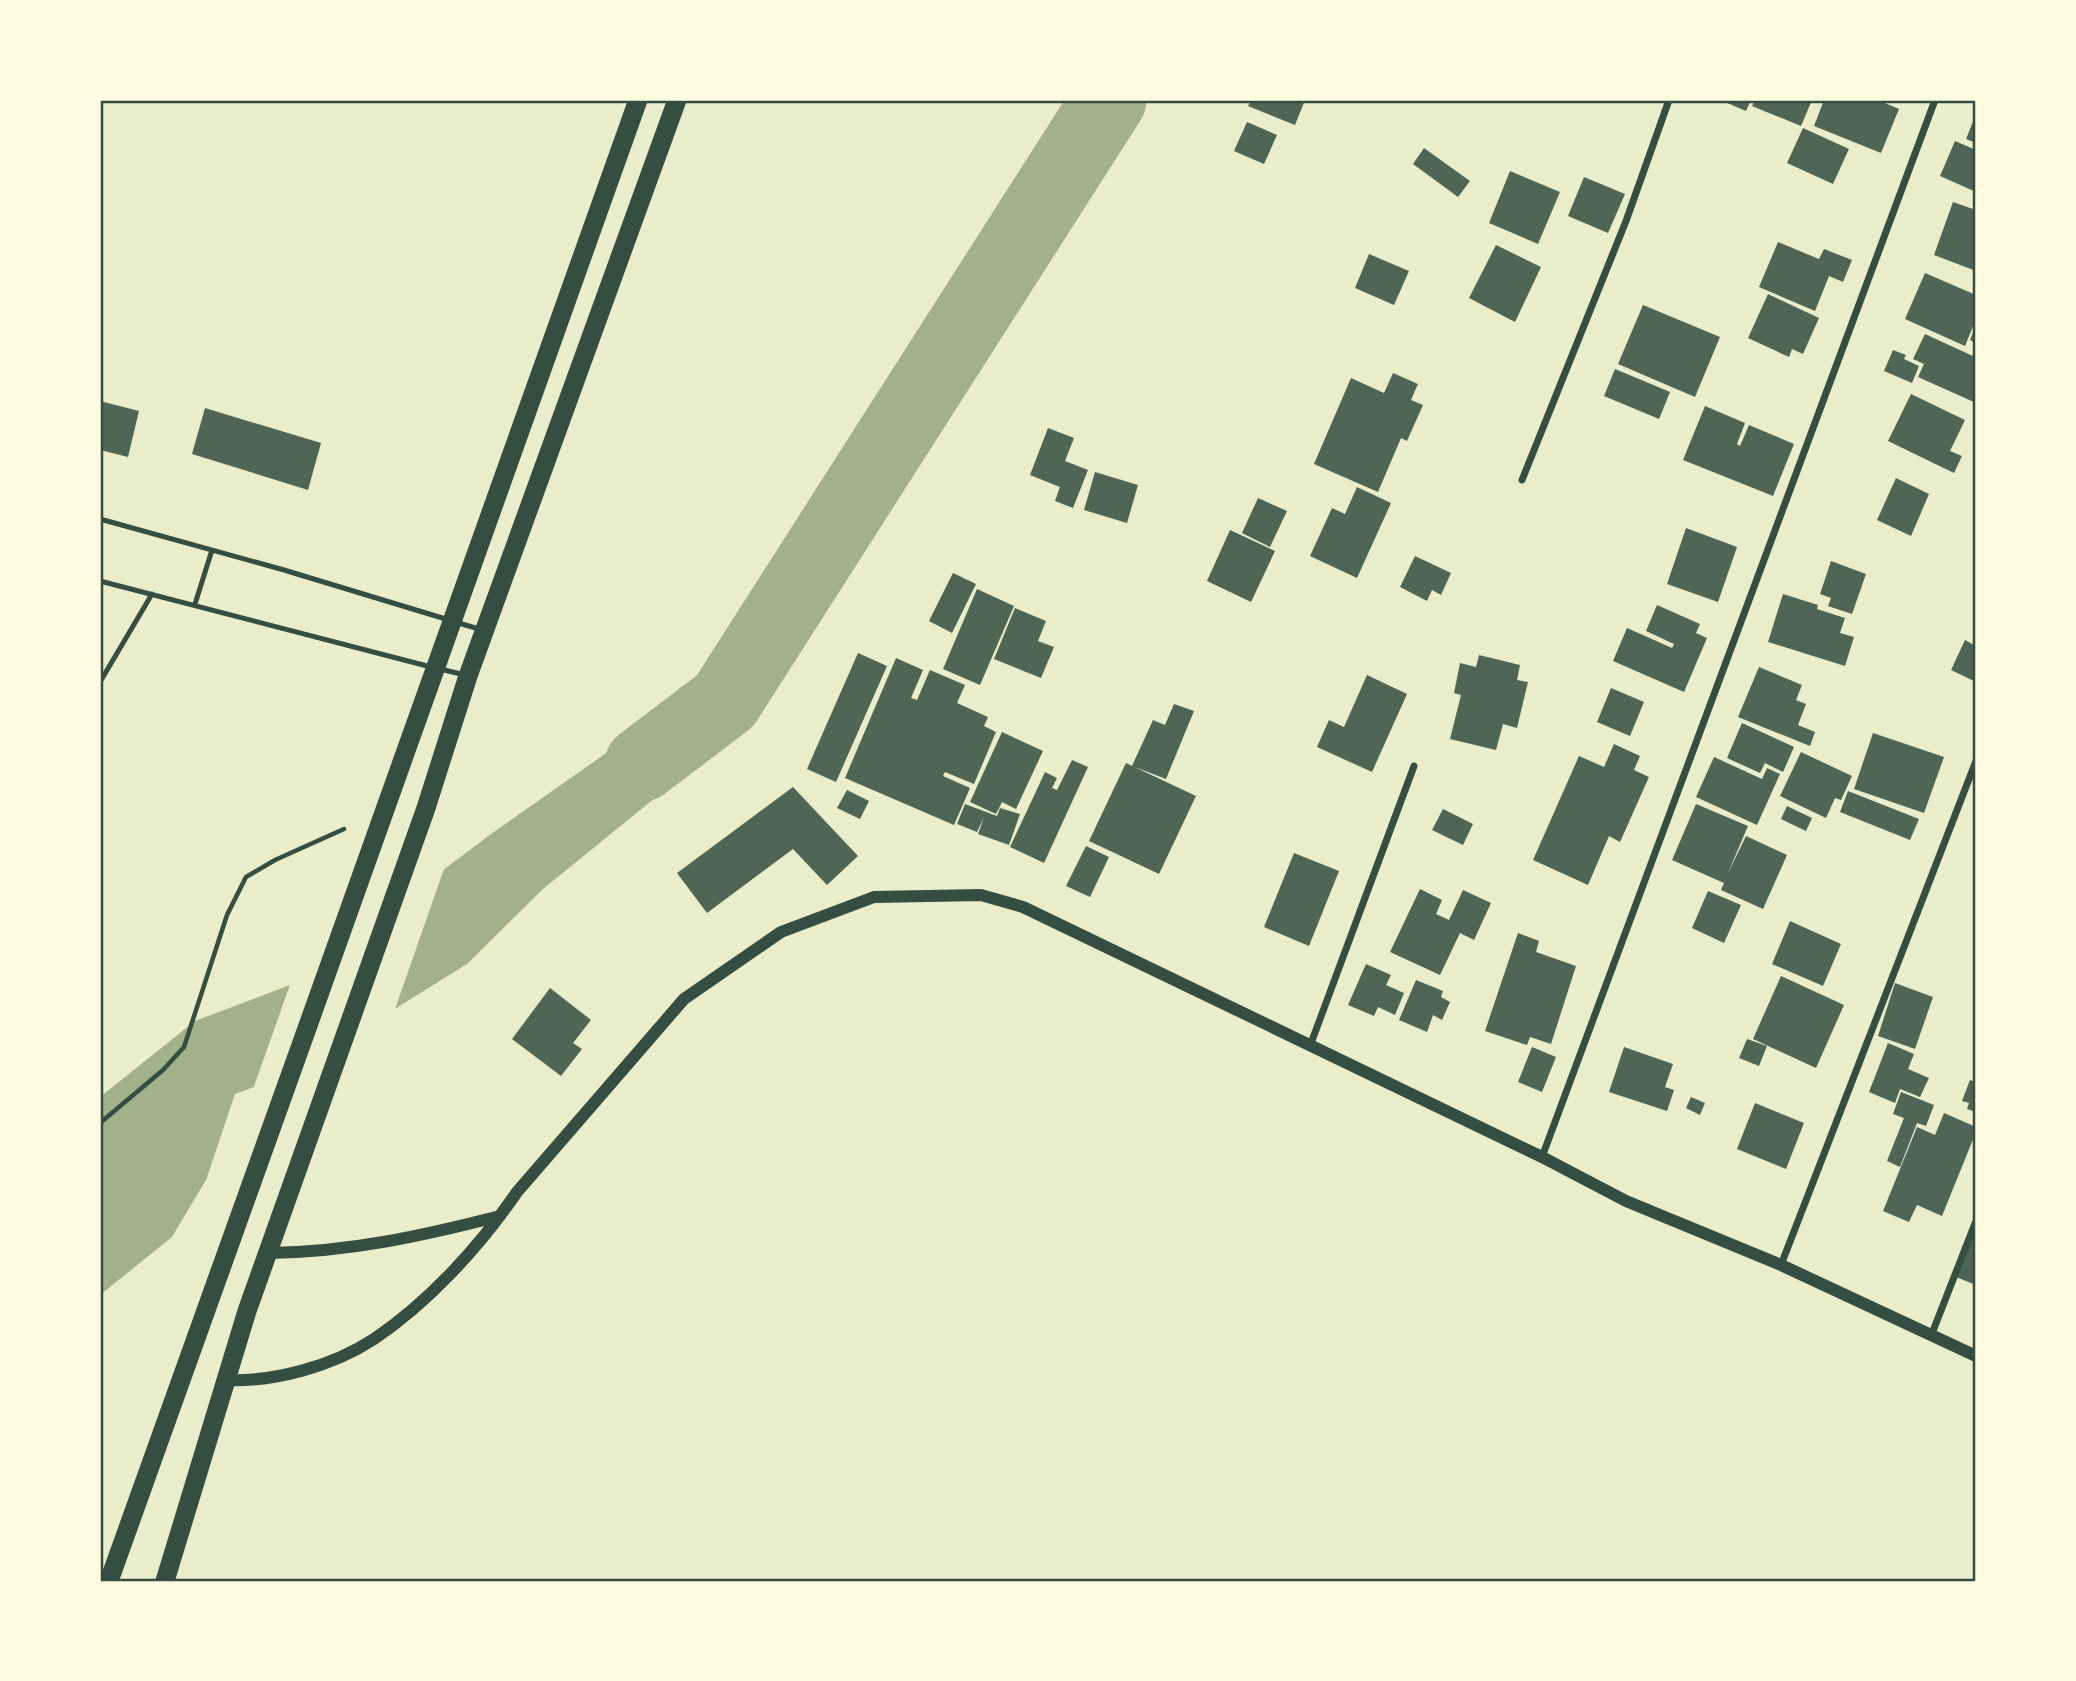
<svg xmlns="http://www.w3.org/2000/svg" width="2076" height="1681" viewBox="0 0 2076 1681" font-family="'PT Sans',sans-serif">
	<rect width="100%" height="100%" fill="#e9edc9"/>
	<!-- water -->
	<path fill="#a3b18a" d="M681 687 725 701 714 750 543 889 467 964 292 1073 235 1094 206 1180 172 1237 100 1295V1097L195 1021 290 985 491 834 612 749Z"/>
	<!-- pier -->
	<path fill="#e9edc9" d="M446 863 393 1015 293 1076 252 1092 292 979Z"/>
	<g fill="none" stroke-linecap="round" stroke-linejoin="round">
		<!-- river -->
		<path stroke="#a3b18a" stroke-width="75" d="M642 764 725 701 1109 100"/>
	</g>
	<!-- building -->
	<path fill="#4f6655" d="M1251 100H1305L1295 125 1248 106Z
		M1720 100H1751L1746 111Z
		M1755 100H1812L1801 126 1752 106Z
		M1824 100H1878L1899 109 1881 153 1814 126Z
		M1976 114V143L1966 139Z
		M1247 122 1277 135 1264 164 1234 151Z
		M1803 128 1849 149 1833 184 1787 163Z
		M1955 141 1976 150V192L1940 176Z
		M1424 148 1470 181 1458 197 1413 164Z
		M1510 171 1560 192 1538 244 1489 223Z
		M1584 177 1625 194 1608 233 1568 216Z
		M1953 202 1976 210V271L1934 255Z
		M1778 242 1819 259 1824 249 1852 260 1843 282 1829 276 1815 311 1759 287Z
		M1496 245 1541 267 1515 322 1469 298Z
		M1369 254 1409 271 1394 305 1355 288Z
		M1925 273 1976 295V319L1965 346 1905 319Z
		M1768 294 1819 318 1803 354 1792 349 1789 357 1748 338Z
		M1643 305 1720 337 1695 397 1618 364Z
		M1976 325V343L1970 340Z
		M1925 334 1975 357 1976 403 1918 377 1924 364 1913 359Z
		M1893 350 1906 355 1904 359 1919 366 1912 383 1884 371Z
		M1615 369 1670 392 1659 419 1604 396Z
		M1393 373 1418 384 1411 400 1423 405 1407 441 1401 438 1378 492 1314 464 1351 378 1384 393Z
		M1911 394 1965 420 1950 451 1962 456 1954 473 1888 441Z
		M100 401 139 411 128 457 100 450Z
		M1705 406 1745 423 1737 444 1740 446 1749 425 1794 444 1773 496 1683 460Z
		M205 408 321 443 308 490 192 454Z
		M1048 428 1074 438 1065 461 1088 470 1073 508 1055 501 1060 487 1030 475Z
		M1095 472 1138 485 1127 523 1084 510Z
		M1896 478 1929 494 1911 536 1877 520Z
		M1357 487 1391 503 1357 578 1310 556 1332 508 1345 514Z
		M1258 498 1287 511 1270 547 1242 533Z
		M1686 528 1737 547 1718 602 1667 584Z
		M1230 530 1275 551 1251 602 1207 581Z
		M1415 556 1451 573 1441 595 1432 590 1427 601 1400 587Z
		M1831 561 1866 574 1852 614 1828 606 1831 598 1820 594Z
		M953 573 976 584 952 633 929 621Z
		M977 589 1014 606 980 685 943 669Z
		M1783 594 1818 605 1817 609 1845 618 1840 633 1854 637 1845 666 1768 642Z
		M1657 605 1700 624 1696 633 1707 638 1684 692 1613 661 1627 628 1672 648 1674 644 1646 631Z
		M1015 608 1046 621 1038 641 1054 647 1041 678 994 659Z
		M1965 640 1976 646 1973 659 1976 661V682L1951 670Z
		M858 653 887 666 836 782 807 769Z
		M1479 655 1520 665 1517 680 1528 682 1517 728 1503 724 1496 750 1450 739 1461 695 1454 693 1460 663 1476 667Z
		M896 658 923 670 911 698 917 700 930 670 965 685 957 703 988 717 984 726 996 732 974 784 945 772 943 776 970 788 954 825 845 778Z
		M1759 667 1802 685 1796 700 1806 704 1798 725 1815 732 1810 746 1738 717Z
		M1367 675 1407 694 1372 772 1317 747 1329 720 1344 727Z
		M1611 688 1644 702 1630 736 1597 722Z
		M1174 704 1194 711 1166 779 1132 766 1153 720 1165 725Z
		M1742 723 1794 747 1783 772 1765 763 1760 773 1727 758Z
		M1002 732 1043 751 1016 809 1002 802 996 814 970 802Z
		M1873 733 1944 757 1924 813 1854 789Z
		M1614 744 1640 756 1634 770 1649 777 1620 842 1609 836 1588 885 1533 860 1579 756 1604 767Z
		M1801 752 1852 776 1841 800 1835 798 1826 818 1780 796Z
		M1714 757 1762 779 1767 768 1780 774 1757 825 1696 797Z
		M1072 760 1088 767 1044 863 1010 847 1045 772 1057 778 1052 788 1057 790Z
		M1126 763 1196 796 1159 874 1089 841Z
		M793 787 858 856 827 885 793 849 707 913 677 873Z
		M847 790 869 801 860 819 837 808Z
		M1848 791 1919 819 1910 840 1840 812Z
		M965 804 997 816 1000 808 1020 814 1009 845 978 834 984 817 977 832 957 824Z
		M1696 804 1748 826 1727 875 1746 836 1787 855 1763 909 1721 890 1724 883 1672 860Z
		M1787 806 1812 818 1806 831 1781 819Z
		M1443 809 1473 824 1463 845 1432 830Z
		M1086 846 1109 857 1090 897 1066 886Z
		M1294 853 1339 871 1309 946 1264 927Z
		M1420 889 1442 900 1436 914 1449 920 1463 890 1491 903 1474 940 1460 933 1440 975 1390 952Z
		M1708 891 1741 905 1724 943 1692 928Z
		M1790 921 1841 944 1823 986 1772 964Z
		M1518 933 1539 941 1536 952 1576 966 1551 1044 1530 1037 1527 1045 1485 1031Z
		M1366 964 1391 975 1386 985 1404 993 1395 1015 1378 1007 1374 1016 1348 1005Z
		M1781 976 1844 1005 1816 1068 1753 1039Z
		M1416 980 1443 991 1441 997 1450 1002 1442 1020 1433 1015 1427 1032 1399 1020Z
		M1895 983 1933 997 1915 1049 1878 1036Z
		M550 988 591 1020 573 1043 582 1049 561 1076 512 1039Z
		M1747 1039 1767 1046 1759 1066 1739 1058Z
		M1888 1043 1914 1054 1908 1069 1929 1078 1920 1097 1900 1089 1895 1103 1869 1092Z
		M1532 1047 1556 1057 1542 1092 1518 1082Z
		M1624 1047 1673 1064 1665 1087 1674 1090 1667 1111 1609 1092Z
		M1970 1080 1976 1082V1112L1967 1109 1969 1103 1962 1101Z
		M1901 1092 1934 1105 1926 1126 1917 1123 1900 1167 1887 1161 1904 1118 1893 1114Z
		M1691 1097 1705 1103 1700 1115 1686 1108Z
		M1755 1103 1804 1123 1786 1169 1737 1149Z
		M1944 1113 1976 1127V1132L1942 1216 1917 1205 1909 1222 1883 1211 1917 1127 1935 1135Z
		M1976 1227V1285L1956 1277Z"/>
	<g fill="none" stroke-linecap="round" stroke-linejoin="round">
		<!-- path -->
		<path stroke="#344e41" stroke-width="4.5" d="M100 1123 163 1070 184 1047 227 915 246 877 275 860 344 829"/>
		<!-- service -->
		<path stroke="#344e41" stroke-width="5" d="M100 519 284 570 482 630
			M100 581 431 667
			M195 604 212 550
			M440 669 465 675
			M100 682 152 594"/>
		<!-- minor -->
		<path stroke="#344e41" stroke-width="7" d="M1522 480 1626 221 1669 100
			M1310 1046 1414 766
			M1542 1157 1935 100
			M1781 1265 1976 761
			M1931 1336 1976 1221"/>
		<!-- tertiary -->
		<path stroke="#344e41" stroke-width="12" d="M269 1253C349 1252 422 1236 500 1216
			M226 1380C275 1382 333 1366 374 1339 429 1302 480 1246 517 1192L684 999 781 932 874 897 981 895 1023 907 1542 1157 1626 1201 1781 1265 1976 1356"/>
		<!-- trunk -->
		<path stroke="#344e41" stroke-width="19" d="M109 1581C287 1088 461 593 638 100
			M165 1581 247 1311 426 808 468 676 677 100"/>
	</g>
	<!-- border -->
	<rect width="2076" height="1681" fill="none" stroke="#fefae0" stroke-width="203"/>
	<rect x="102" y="102" width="1872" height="1478" fill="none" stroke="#344e41" stroke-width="2.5"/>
</svg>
